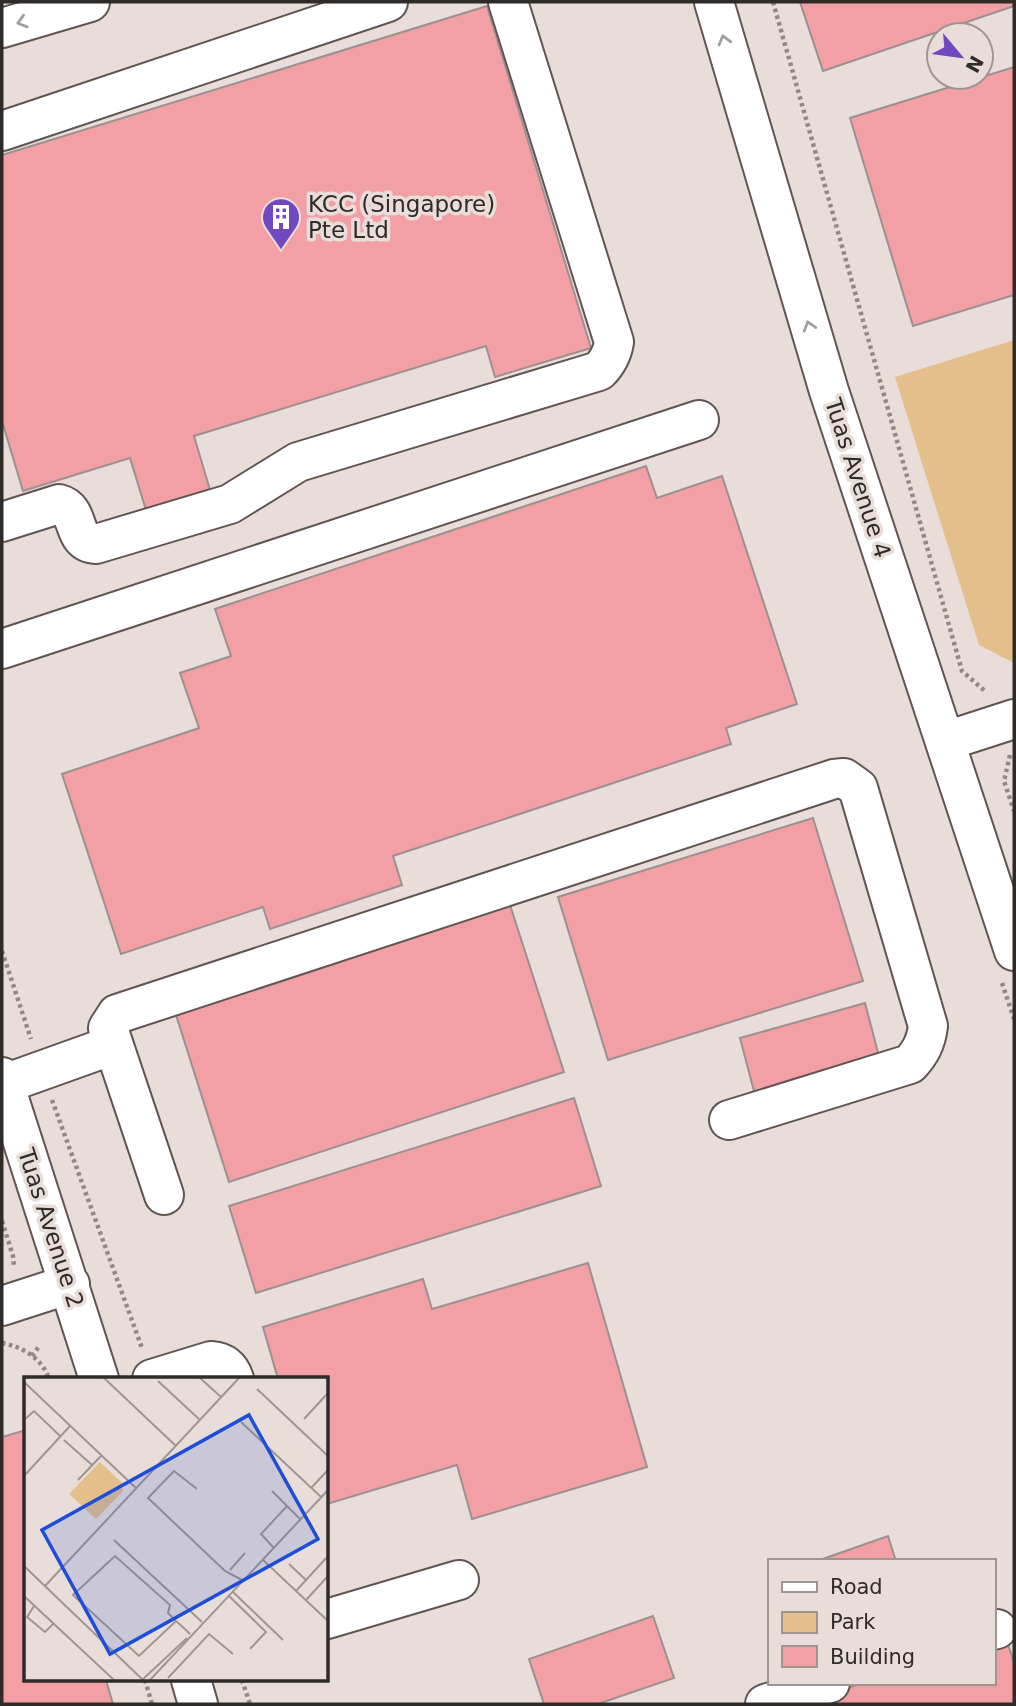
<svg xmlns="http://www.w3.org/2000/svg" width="1016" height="1706" viewBox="0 0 1016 1706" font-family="'DejaVu Sans',sans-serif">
	<rect width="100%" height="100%" fill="#e9ddd9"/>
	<!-- green -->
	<path fill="#e4bf8b" d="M1014 340V663L979 645 895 377Z"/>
	<!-- building -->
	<path fill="#f29fa5" stroke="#9c9090" stroke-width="2" d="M800 2H1014V6L823 71Z
		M487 6 591 348 495 377 486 346 194 436 213 500 149 520 130 458 23 491 2 421V155Z
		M1014 67V295L913 326 850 118Z
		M646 466 657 498 722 476 797 704 726 728 731 744 393 856 402 885 270 929 263 907 121 954 62 774 199 728 180 673 231 656 215 609Z
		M813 818 863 981 608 1060 558 897Z
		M510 905 564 1072 229 1182 176 1015Z
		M865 1003 880 1060 755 1095 740 1038Z
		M574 1098 601 1186 256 1293 229 1206Z
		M588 1263 647 1467 472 1519 457 1465 327 1504V1379H278L263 1327 423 1279 432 1309Z
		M26 1430V1680H106L113 1704H2V1437Z
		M888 1536 896 1561H817Z
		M653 1616 674 1678 598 1704H544L529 1659Z
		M1005 1636 1014 1662V1704H800L863 1683H993V1640Z"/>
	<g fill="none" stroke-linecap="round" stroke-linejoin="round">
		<defs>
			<path id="minor" d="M714 2 829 391 1014 951
				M2 131 388 2
				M2 522 59 504C82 510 70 543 96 544L230 504 298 462 599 371C608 362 612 354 614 342L508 2
				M2 649 699 420
				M946 741 1014 719
				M2 1077 99 1379
				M4 1084 113 1045
				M164 1195 108 1028 117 1014 834 779 844 778 858 788 928 1026C926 1042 921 1052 910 1064L729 1120
				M2 1306 70 1284
				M152 1379 211 1361C223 1362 230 1367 234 1379
				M327 1619 459 1580
				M993 1630 997 1629
				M191 1680 198 1704
				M765 1704 830 1683"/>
			<path id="major" d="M2 28 90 2"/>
		</defs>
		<!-- minor casing -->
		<use href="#minor" stroke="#605552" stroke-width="42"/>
		<!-- major casing -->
		<use href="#major" stroke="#605552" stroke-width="42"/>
		<!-- path -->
		<path stroke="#928986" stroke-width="4.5" stroke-dasharray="3.5 3.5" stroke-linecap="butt" d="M773 2 962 671 986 692
			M1010 755 1004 781 1014 811
			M2 951 31 1039
			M1002 983 1014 1019
			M52 1100 142 1348
			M2 1221 13 1256 14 1267
			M2 1343C23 1347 42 1358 49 1379
			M32 1356 40 1345
			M145 1680 152 1704
			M242 1680 250 1704"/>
		<!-- minor -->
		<use href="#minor" stroke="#fff" stroke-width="38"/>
		<!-- major -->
		<use href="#major" stroke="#fff" stroke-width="38"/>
	</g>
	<!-- one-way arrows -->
	<defs><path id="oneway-chevron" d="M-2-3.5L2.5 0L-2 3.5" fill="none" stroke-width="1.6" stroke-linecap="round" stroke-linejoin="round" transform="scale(1.75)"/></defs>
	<g stroke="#a1a09f">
		<use href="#oneway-chevron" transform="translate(22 22) rotate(163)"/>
		<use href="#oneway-chevron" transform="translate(724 40) rotate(-105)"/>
		<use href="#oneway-chevron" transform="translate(809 326) rotate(-107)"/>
	</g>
	<!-- icons -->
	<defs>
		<symbol id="building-pin" viewBox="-11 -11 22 30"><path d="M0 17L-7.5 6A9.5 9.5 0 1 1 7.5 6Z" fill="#7048c0" stroke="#e9ddd9"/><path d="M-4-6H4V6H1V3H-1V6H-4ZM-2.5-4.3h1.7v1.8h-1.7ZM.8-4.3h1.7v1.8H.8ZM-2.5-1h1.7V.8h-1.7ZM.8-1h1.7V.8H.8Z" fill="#fff"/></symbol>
	</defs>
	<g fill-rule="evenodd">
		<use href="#building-pin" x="259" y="195" width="44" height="60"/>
	</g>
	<g text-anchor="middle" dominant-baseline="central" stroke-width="7" stroke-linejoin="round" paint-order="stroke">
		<!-- poi labels -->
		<g font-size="23" fill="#2f2b29" stroke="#e9ddd9" text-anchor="start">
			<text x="308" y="204">KCC (Singapore)<tspan x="308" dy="26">Pte Ltd</tspan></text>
		</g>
		<!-- street labels -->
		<g font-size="23" fill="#2f2b29" stroke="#e9ddd9">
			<text transform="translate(858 478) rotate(72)">Tuas Avenue 4</text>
			<text transform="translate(51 1228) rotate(72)">Tuas Avenue 2</text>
		</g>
	</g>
	<!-- overview -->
	<g transform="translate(24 1377)">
		<rect width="304" height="304" fill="#e9ddd9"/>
		<path d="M76 85 98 106 99 114 72 142 45 117Z" fill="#e4bf8b"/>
		<path fill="none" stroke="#9f9693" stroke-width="2" d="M80 1 152 69M176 1 197 20M134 4 176 43M0 5 113 112M233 12 304 79M280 42 304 16M0 43 10 34 36 59M217 45 297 120M40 63 68 88M0 99 46 49M54 103 77 79M287 111 304 93M173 112 150 94 124 121 201 194 218 203M248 114 276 142M90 163 178 245M249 170 237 157 263 129M238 182 304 244M265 187 282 203M0 189 119 303M206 193 221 176M21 209 215 1M208 214 259 263M272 214 304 179M204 218 242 255 226 272M0 219 90 303M282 223 304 199M10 229 3 240 21 255 29 247M152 244 115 279 49 218 91 179 146 228 144 236 152 244 162 253 166 257M144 301 185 257 209 277M118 303 163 261M126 303 304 113"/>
		<path fill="#1d4ed8" fill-opacity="0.15" stroke="#1d4ed8" stroke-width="3.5" d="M225 38 294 162 86 277 18 153Z"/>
		<rect width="304" height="304" fill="none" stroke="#2f2b29" stroke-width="3.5"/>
	</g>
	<!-- border -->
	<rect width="1016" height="1706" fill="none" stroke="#2f2b29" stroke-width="7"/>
	<!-- legend -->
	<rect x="768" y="1559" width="228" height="126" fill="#e9ddd9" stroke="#9f9693" stroke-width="2"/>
	<rect x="782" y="1582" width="35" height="10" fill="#ffffff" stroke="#9f9693" stroke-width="2"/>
	<text x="830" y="1594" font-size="21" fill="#2f2b29">Road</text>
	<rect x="782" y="1612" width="35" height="21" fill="#e4bf8b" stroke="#9f9693" stroke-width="2"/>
	<text x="830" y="1629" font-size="21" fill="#2f2b29">Park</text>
	<rect x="782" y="1646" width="35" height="21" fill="#f29fa5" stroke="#9f9693" stroke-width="2"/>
	<text x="830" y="1664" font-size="21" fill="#2f2b29">Building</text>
	<!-- north arrow -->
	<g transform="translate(960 56) rotate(119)"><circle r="33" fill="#e9ddd9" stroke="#9f9693" stroke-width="2"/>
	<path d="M0-5L12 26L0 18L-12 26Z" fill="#7048c0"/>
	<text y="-10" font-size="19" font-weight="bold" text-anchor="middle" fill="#2f2b29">N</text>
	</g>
</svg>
